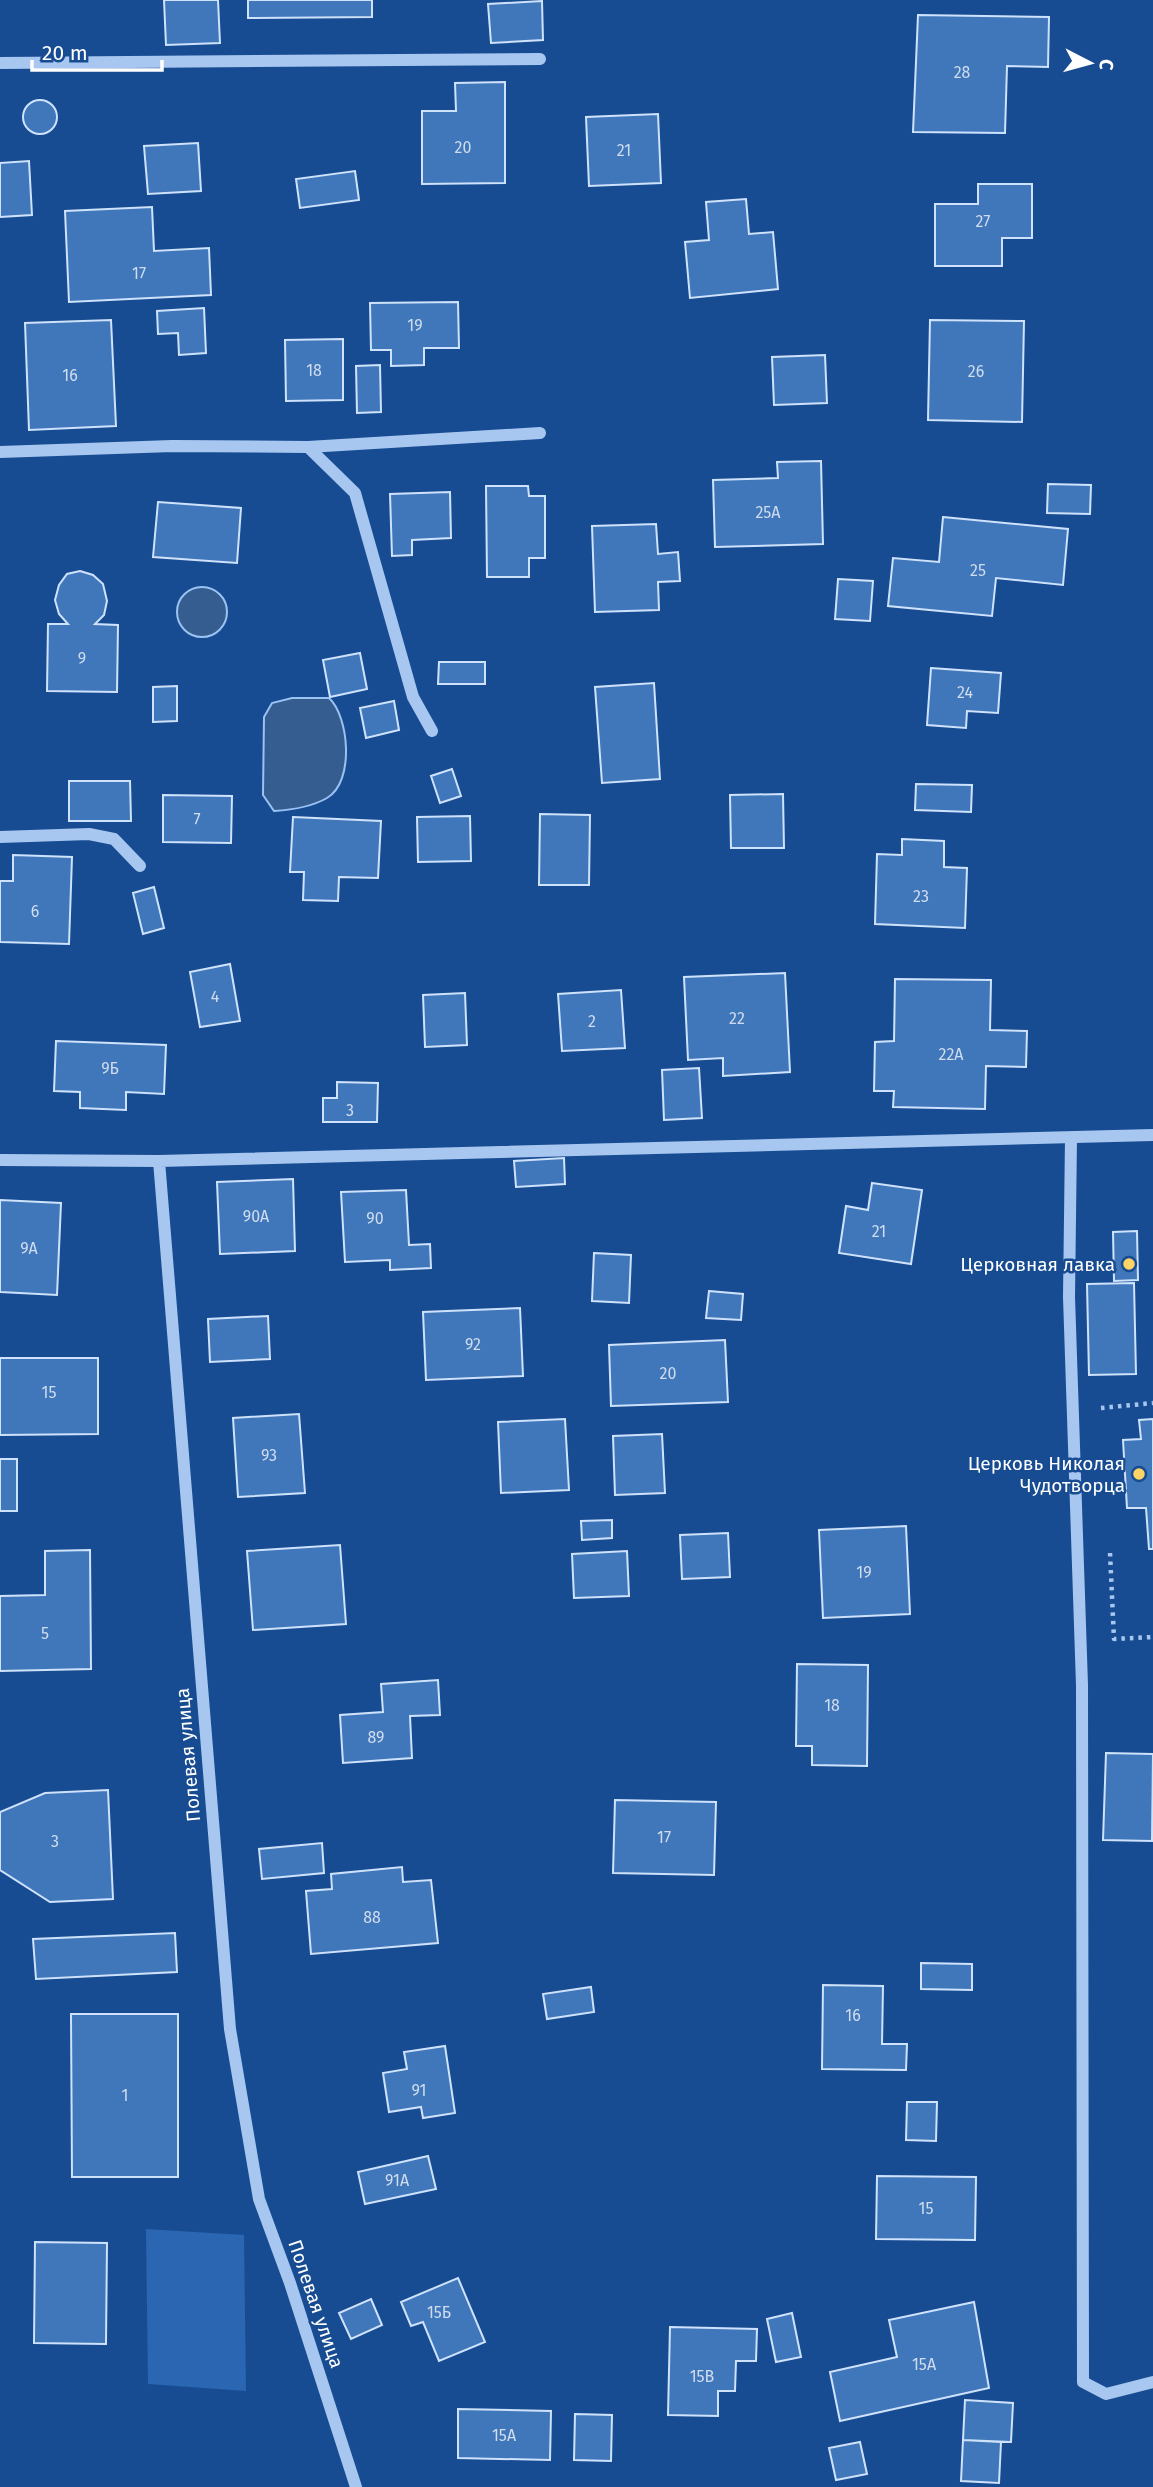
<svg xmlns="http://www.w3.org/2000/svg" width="1153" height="2487" viewBox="0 0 1153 2487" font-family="'Fira Sans',sans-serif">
	<rect width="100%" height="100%" fill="#184c92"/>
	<!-- green -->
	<path fill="#2a66b1" d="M146 2229 244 2235 246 2391 148 2384Z"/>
	<!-- water -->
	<path fill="#365d90" stroke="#9ac2f2" stroke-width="2" d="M177 612a25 25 0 1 1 50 0a25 25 0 1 1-50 0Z
		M292 698H329C349 716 355 782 327 798 313 806 291 810 274 811L263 795 264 717 272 703Z"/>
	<!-- building -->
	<path fill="#4076ba" stroke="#cee2fb" stroke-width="2" d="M164 0H218L220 43 166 45Z
		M248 0H372V17L248 18Z
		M542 1 543 40 491 43 488 4Z
		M918 15 1049 17 1048 67 1007 66 1005 133 913 132Z
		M505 82V183L422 184V111H456L455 83Z
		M23 117a17 17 0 1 1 34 0a17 17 0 1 1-34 0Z
		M658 114 661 183 589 186 586 117Z
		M198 143 201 191 148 194 144 146Z
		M29 161 32 215 0 217V163Z
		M355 171 359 200 300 208 296 179Z
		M978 184H1032V238H1002V266H935V204H978Z
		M746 199 749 234 773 232 778 289 690 298 685 242 709 240 706 202Z
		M152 207 154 251 209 248 211 295 69 302 65 211Z
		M458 302 459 348H424V365L391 366V350H371L370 303Z
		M204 308 206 353 179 355 178 333 158 334 157 311Z
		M111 320 116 426 29 430 25 323Z
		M930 320 1024 321 1022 422 928 420Z
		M343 339V400L286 401 285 340Z
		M825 355 827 403 774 405 772 357Z
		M380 365 381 412 357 413 356 366Z
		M821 461 823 544 715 547 713 480 778 478 777 462Z
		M1048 484 1091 485 1090 514 1047 513Z
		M486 486H528L529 496H545V558H529V577H487Z
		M450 492 451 538 412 540V555L392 556 390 494Z
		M158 502 241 508 237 563 153 557Z
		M943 517 1068 529 1063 585 996 578 992 616 888 606 893 558 939 562Z
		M656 524 658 554 678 552 680 581 658 582 659 610 595 612 592 526Z
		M80 571 93 575 103 584 107 601 104 615 95 624 118 625 117 692 47 691 48 624H68L59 614 55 600 59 585 67 574Z
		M838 579 873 581 870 621 835 619Z
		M360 653 367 689 330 697 323 660Z
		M439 662H485V684H438Z
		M931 668 1001 673 998 713 967 711 966 728 927 725Z
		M654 683 660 779 602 783 595 687Z
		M177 686V721L153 722V687Z
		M394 701 399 730 366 738 360 708Z
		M452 769 461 796 440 803 431 776Z
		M69 781H130L131 821H69Z
		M916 784 972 785 971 812 915 810Z
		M783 794 784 848H731L730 795Z
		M163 795 232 796 231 843 163 842Z
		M540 814 590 815 589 885H539Z
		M470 816 471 861 418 862 417 817Z
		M293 817 381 821 378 878 339 877 338 901 303 900 304 872H290Z
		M902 839 944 841V867L967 868 965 928 875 924 877 854 902 855Z
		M13 855 72 857 69 944 0 942V881H13Z
		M154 887 164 928 143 934 133 893Z
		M230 964 240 1021 200 1027 190 972Z
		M785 973 790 1072 723 1076V1058L688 1060 684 977Z
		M895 979 991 980 990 1030 1027 1031 1026 1067 986 1066 985 1109 893 1107 894 1091H874L875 1042 894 1041Z
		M621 990 625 1048 562 1051 558 994Z
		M465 993 467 1045 425 1047 423 995Z
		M56 1041 166 1045 164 1094 126 1092V1110L80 1108V1092L54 1091Z
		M699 1068 702 1118 664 1120 662 1070Z
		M337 1082 378 1083 377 1122H323V1098H337Z
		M564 1158 565 1184 516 1187 514 1161Z
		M293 1179 295 1251 220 1254 217 1182Z
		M872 1183 922 1190 911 1264 839 1253 846 1206 868 1210Z
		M406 1190 409 1245 430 1244 431 1268 390 1270V1260L345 1262 341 1192Z
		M0 1200 61 1203 57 1295 0 1292Z
		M1137 1231 1138 1280 1114 1281 1113 1232Z
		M594 1253 631 1255 629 1303 592 1301Z
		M1134 1283 1136 1374 1089 1375 1087 1284Z
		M709 1291 743 1294 741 1320 706 1318Z
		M520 1308 523 1376 426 1380 423 1312Z
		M268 1316 270 1359 210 1362 208 1319Z
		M725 1340 728 1402 611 1406 609 1345Z
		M0 1358H98V1434L0 1435Z
		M299 1414 305 1493 238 1497 233 1418Z
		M565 1419 569 1490 501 1493 498 1422Z
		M1153 1419V1549H1149L1146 1508H1127L1123 1440 1141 1439 1139 1420Z
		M662 1434 665 1493 615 1495 613 1436Z
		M0 1459H17V1511H0Z
		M612 1520V1538L582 1540 581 1521Z
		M906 1526 910 1614 823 1618 819 1530Z
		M728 1533 730 1577 682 1579 680 1535Z
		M340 1545 346 1624 253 1630 247 1551Z
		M90 1550 91 1669 0 1671V1596L45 1595V1551Z
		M627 1551 629 1596 574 1598 572 1554Z
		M797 1664 868 1665 867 1766 812 1765V1746H796Z
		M438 1680 440 1715 410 1716 412 1758 343 1763 340 1715 383 1712 381 1684Z
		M1106 1753 1153 1754 1152 1841 1103 1840Z
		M108 1790 113 1899 50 1902 0 1870V1812L45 1793Z
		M615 1800 716 1802 714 1875 613 1873Z
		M322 1843 324 1873 262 1879 259 1849Z
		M402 1867 403 1882 431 1880 438 1943 311 1954 306 1891 332 1889 331 1874Z
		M175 1933 177 1972 36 1979 33 1939Z
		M921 1963 972 1964V1990L921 1989Z
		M823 1985 883 1986 882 2044H907L906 2070 822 2069Z
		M591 1987 594 2012 547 2019 543 1994Z
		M71 2014H178V2177H72Z
		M445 2046 455 2113 423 2118 421 2107 389 2112 383 2073 407 2069 404 2052Z
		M907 2102H937L936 2141 906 2140Z
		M428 2156 436 2189 365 2204 358 2172Z
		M877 2176 976 2177 975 2240 876 2239Z
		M35 2242 107 2243 106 2344 34 2343Z
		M458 2278 485 2342 439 2361 423 2322 411 2326 401 2302Z
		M371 2299 382 2325 351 2339 339 2313Z
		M974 2302 989 2388 840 2421 830 2372 897 2357 889 2320Z
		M792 2313 801 2357 776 2362 767 2319Z
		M670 2327 757 2329 756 2361H736L735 2391H718V2416L668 2415Z
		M965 2400 1013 2403 1011 2442 963 2440Z
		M458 2409 551 2411 550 2460 458 2458Z
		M575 2414 612 2415 611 2461 574 2460Z
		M963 2440 1001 2442 999 2483 961 2481Z
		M860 2442 867 2474 836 2480 829 2448Z"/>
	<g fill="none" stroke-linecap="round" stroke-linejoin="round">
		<!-- path -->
		<path stroke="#a7c7f0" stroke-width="4.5" stroke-dasharray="3.5 5" stroke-linecap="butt" d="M1101 1408 1153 1403
			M1110 1553 1114 1639 1153 1637"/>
		<!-- minor -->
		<path stroke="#a7c7f0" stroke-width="12" d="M0 63 540 59
			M308 447 540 433
			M0 452 172 446 308 447 355 493 413 697 432 731
			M0 837 89 834 114 839 140 866
			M1071 1138 1069 1297 1082 1685 1083 2382 1106 2394 1153 2382
			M0 1160 159 1161 230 2029 259 2199 290 2283 356 2487
			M159 1161 1153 1135"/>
	</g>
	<!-- markers -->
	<g fill="#ffd466" stroke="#184c92" stroke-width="2.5">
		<circle cx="1129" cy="1264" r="7"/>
		<circle cx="1139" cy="1474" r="7"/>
	</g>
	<g text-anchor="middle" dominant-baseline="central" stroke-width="5" stroke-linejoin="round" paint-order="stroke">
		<!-- number labels -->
		<g font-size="16" fill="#cfddee">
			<text x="962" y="72">28</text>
			<text x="463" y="147">20</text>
			<text x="624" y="150">21</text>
			<text x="983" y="221">27</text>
			<text x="139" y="273">17</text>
			<text x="415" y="325">19</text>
			<text x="314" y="370">18</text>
			<text x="976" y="371">26</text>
			<text x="70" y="375">16</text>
			<text x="768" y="512">25А</text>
			<text x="978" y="570">25</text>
			<text x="82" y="658">9</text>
			<text x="965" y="692">24</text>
			<text x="197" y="819">7</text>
			<text x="921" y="896">23</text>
			<text x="35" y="911">6</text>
			<text x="215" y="996">4</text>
			<text x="737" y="1018">22</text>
			<text x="592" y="1021">2</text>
			<text x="951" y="1054">22А</text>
			<text x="110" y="1068">9Б</text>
			<text x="350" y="1110">3</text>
			<text x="256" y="1216">90А</text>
			<text x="375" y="1218">90</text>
			<text x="879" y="1231">21</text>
			<text x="29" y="1248">9А</text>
			<text x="473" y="1344">92</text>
			<text x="668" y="1373">20</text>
			<text x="49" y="1392">15</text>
			<text x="269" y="1455">93</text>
			<text x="864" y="1572">19</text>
			<text x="45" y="1633">5</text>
			<text x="832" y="1705">18</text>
			<text x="376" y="1737">89</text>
			<text x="664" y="1837">17</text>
			<text x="55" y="1841">3</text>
			<text x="372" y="1917">88</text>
			<text x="853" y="2015">16</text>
			<text x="419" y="2090">91</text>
			<text x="125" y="2095">1</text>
			<text x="397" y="2180">91А</text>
			<text x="926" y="2208">15</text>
			<text x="439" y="2312">15Б</text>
			<text x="924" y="2364">15А</text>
			<text x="702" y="2376">15В</text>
			<text x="504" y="2435">15А</text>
		</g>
		<!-- poi labels -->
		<g font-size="19" fill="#fff" stroke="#184c92" text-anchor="end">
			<text x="1115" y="1264">Церковная лавка</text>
			<text x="1125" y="1463">Церковь Николая<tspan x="1125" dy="22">Чудотворца</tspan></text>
		</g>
		<!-- street labels -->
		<g font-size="19" fill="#fff" stroke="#184c92">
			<text transform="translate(188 1755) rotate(-95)">Полевая улица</text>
			<text transform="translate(316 2304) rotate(71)">Полевая улица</text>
		</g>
	</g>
	<!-- north arrow -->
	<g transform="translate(1090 63) rotate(96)" stroke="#184c92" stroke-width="5" paint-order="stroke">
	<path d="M0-5L12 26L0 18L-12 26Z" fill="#ffffff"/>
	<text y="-10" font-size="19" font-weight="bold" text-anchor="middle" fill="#ffffff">С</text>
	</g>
	<!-- scale -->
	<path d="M32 60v10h130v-10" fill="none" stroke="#ffffff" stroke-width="3.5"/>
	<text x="42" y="60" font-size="21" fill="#ffffff" stroke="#184c92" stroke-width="5" paint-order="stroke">20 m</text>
</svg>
